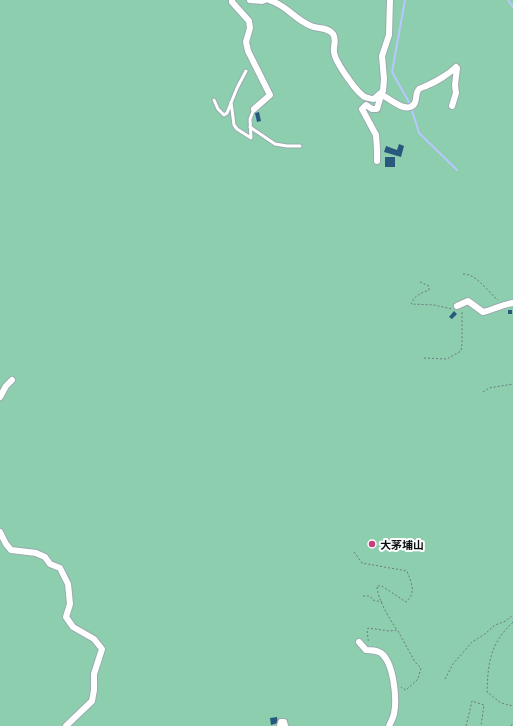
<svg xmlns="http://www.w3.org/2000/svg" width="513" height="726" viewBox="0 0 513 726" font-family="'Open Sans','Noto Sans TC',sans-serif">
	<rect width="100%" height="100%" fill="#def1f7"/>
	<!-- forest -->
	<path fill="#8dceae" d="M0 0H513V726H0Z"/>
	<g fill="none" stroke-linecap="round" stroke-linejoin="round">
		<!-- stream -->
		<path stroke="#b8c7ff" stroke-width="2" d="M405 0 392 72 410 104 419 133 457 170
			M508 0 513 7"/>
	</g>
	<!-- building -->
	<path fill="#29587e" d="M259 112 261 121 257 122 255 113Z
		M399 144 404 146 401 157 384 152 386 146 397 150Z
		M385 157H395V167H385Z
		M508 310H512V314H508Z
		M454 311 457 314 452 319 449 317Z
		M277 717 278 723 271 725 270 718Z"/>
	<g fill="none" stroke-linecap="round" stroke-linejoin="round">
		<defs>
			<path id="lane" d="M214 100 218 109 224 115 227 113 237 88 246 71
				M231 102 234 125 237 129 251 138 250 119 254 109
				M250 127 275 144 287 146H300"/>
			<path id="street" d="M232 0V2L249 21 250 28 246 42 248 51 270 95 254 109
				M250 0 262 1 265 0
				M269 0C288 6 294 19 311 26 318 29 328 27 333 34 337 40 333 46 334 52 335 62 357 93 365 97 368 98 372 99 374 99L383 91 384 79 382 56 389 35 390 0
				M382 95C389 98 401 110 410 107 419 104 414 94 419 89 422 87 425 87 428 85 436 82 450 73 456 67L457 68 455 85 456 93 452 106
				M377 161V149L376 135 362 109 366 105 372 109H377L382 92
				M457 306 468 301 483 312C493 310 503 304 513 303
				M0 397 6 386 12 380
				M0 532 6 544 11 550 36 553 45 557 50 564 60 568 68 584 70 604 66 617 73 627 94 639 102 649 94 674V690L92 701 66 726
				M359 642 366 650C372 650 376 650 381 653 394 663 397 699 394 714 393 718 391 722 389 726
				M280 726 281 722H284L285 726"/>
		</defs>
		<!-- lane casing -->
		<use href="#lane" stroke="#99abb0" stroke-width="5"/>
		<!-- street casing -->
		<use href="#street" stroke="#99abb0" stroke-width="8"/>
		<!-- path -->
		<path stroke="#6e7a7e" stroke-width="1" stroke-dasharray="2 2" stroke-linecap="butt" d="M463 274C477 274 487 291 498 300
			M420 282 429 286V290C421 293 415 295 411 304L434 305 452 309
			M424 358 447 359 461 351 462 343V311
			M483 392 489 388 513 384
			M354 552 362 563 407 571C411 583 417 592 406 602L382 586H377C377 598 390 620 397 630L389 631 368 628C366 633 369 638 368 643
			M363 596H370L373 600 382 602
			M513 622C490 644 488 662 487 692L501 703 513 706
			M398 631 415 662 421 668 418 679 406 690 401 687
			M445 679 453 664 472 642 485 634 495 625 506 621 513 615
			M466 726 472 701 484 705 481 726
			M511 726 513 723"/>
		<!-- lane -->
		<use href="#lane" stroke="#fff" stroke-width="3"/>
		<!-- street -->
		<use href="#street" stroke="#fff" stroke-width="6"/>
	</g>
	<!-- markers -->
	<circle fill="#c53e7d" stroke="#fff" stroke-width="1.5" cx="372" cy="544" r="4"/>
	<g text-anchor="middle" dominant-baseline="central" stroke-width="4" stroke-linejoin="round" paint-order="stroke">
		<!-- poi labels -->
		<g font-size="11" font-weight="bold" fill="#0a1012" stroke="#fff" text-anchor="start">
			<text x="380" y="544">大茅埔山</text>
		</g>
	</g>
</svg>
